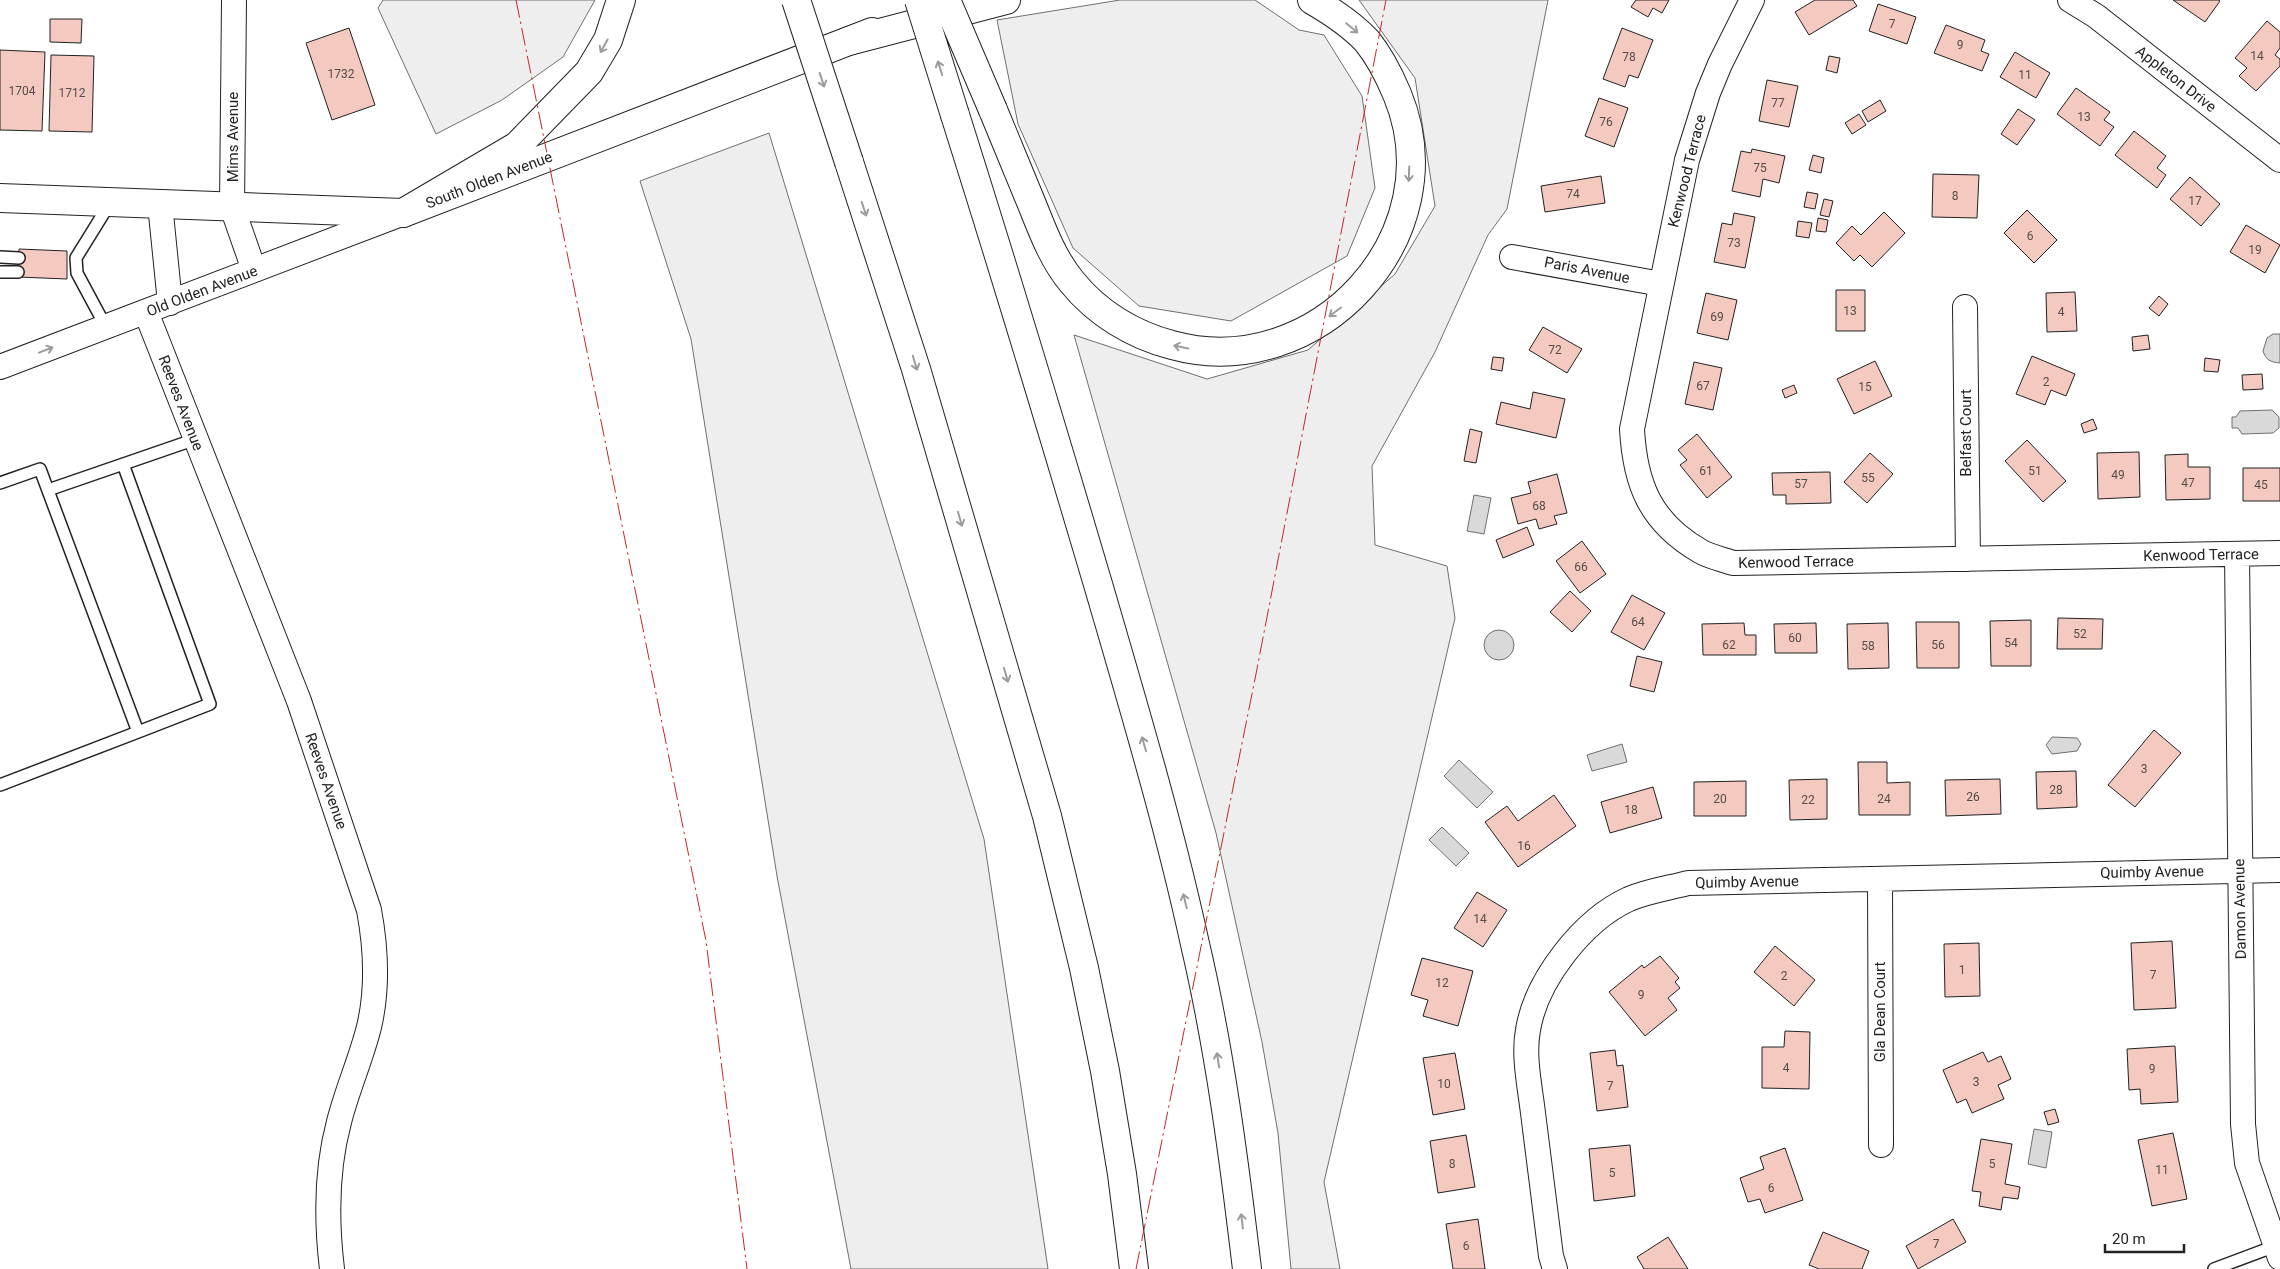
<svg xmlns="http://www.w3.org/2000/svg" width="2280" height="1269" viewBox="0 0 2280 1269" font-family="Roboto,sans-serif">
	<rect width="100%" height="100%" fill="#fff"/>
	<!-- green -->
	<path fill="#eee" stroke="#6f6f6f" d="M383 0H595L563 57 502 100 436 134 378 8Z
		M1120 0H1255L1299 30 1324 35 1362 96 1375 188 1347 256 1231 321 1139 306 1073 248 1018 124 997 20Z
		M1359 0H1548L1507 209 1488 235 1435 352 1372 466 1375 545 1447 566 1455 618 1324 1182 1340 1269H1291L1278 1133 1262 1042 1216 833 1074 335 1207 379 1308 350 1395 274 1435 206 1415 78Z
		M769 133 984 839 1048 1269H851L777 876 691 339 640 181Z"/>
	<!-- water -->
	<path fill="#d9d9d9" stroke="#6f6f6f" d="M2273 334H2280V363C2270 362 2266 360 2263 351L2267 338Z
		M2272 410 2279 417V428L2273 433 2242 434 2238 428H2232V417H2236L2240 411Z
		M1474 495 1491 498 1484 534 1467 531Z
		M1484 645a15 15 0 1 1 30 0a15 15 0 1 1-30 0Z
		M2052 737 2077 738 2081 744 2077 751 2052 754 2046 745Z
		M1622 744 1627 762 1592 771 1587 755Z
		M1459 760 1493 792 1477 808 1444 776Z
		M1442 827 1469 853 1456 866 1429 840Z
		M2034 1129 2052 1132 2046 1168 2028 1164Z"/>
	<!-- building -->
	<path fill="#f3c9c0" stroke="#222" d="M1636 0H1669L1662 13 1653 8 1648 17 1631 7Z
		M1815 0H1853L1857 6 1809 35 1795 12Z
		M2173 0H2218L2220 1 2205 22Z
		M1878 4 1916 17 1907 44 1869 31Z
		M50 19H82L81 43 50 42Z
		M2267 21 2280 32V48L2275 55 2280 59V66L2256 91 2239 76 2247 68 2235 58Z
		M1946 25 1985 40 1981 51 1989 54 1982 71 1934 53Z
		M349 28 375 105 332 120 306 43Z
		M1622 28 1653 40 1638 78 1629 75 1625 87 1603 79Z
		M0 50 45 52 42 131 0 130Z
		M2015 52 2050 73 2036 98 2000 77Z
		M51 55 94 56 92 132 49 131Z
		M1829 56 1840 58 1837 73 1826 70Z
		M1767 80 1798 86 1789 127 1759 121Z
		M2076 88 2110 112 2104 120 2114 127 2100 146 2057 114Z
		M1599 98 1628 108 1614 147 1585 136Z
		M1880 100 1886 111 1868 122 1862 111Z
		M2018 109 2035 120 2017 145 2001 134Z
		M1859 114 1866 125 1852 134 1845 123Z
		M2134 131 2166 156 2157 168 2166 175 2157 188 2115 155Z
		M1752 149 1785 156 1779 183 1763 179 1760 197 1732 191 1741 151 1751 153Z
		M1813 155 1824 158 1821 173 1809 170Z
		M1933 174 1979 175 1977 218 1932 217Z
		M1601 176 1605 203 1545 212 1541 186Z
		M2190 177 2220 204 2201 226 2170 199Z
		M1807 192 1818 194 1815 209 1804 207Z
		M1824 199 1833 201 1829 217 1820 215Z
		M2027 210 2057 240 2034 263 2004 233Z
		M1884 212 1905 233 1872 267 1860 255 1854 261 1836 243 1852 226 1861 235Z
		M1734 213 1755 217 1745 268 1714 262 1722 223 1732 225Z
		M1818 218 1828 220 1826 232 1816 231Z
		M1798 221 1812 223 1809 238 1796 236Z
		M2246 225 2280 245 2265 273 2230 252Z
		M19 249 67 251V279L18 277Z
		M1836 290H1865V331H1836Z
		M2075 292 2077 331 2047 332 2046 293Z
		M1706 293 1737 300 1728 340 1697 333Z
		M2159 296 2168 304 2159 316 2149 308Z
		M1543 327 1582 349 1567 373 1529 350Z
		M2148 335 2150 349 2133 351 2132 337Z
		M2032 356 2075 374 2066 396 2051 390 2045 405 2016 394Z
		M1493 357 1504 358 1502 371 1491 369Z
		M2205 358 2220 360 2218 372 2204 371Z
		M1875 361 1892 396 1854 414 1837 379Z
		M1694 362 1722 368 1713 410 1685 404Z
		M2262 374 2263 389 2243 390 2242 375Z
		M1794 385 1797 393 1785 398 1782 390Z
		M1533 392 1565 399 1556 438 1496 424 1501 402 1530 409Z
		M2093 419 2097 429 2084 433 2081 424Z
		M1470 429 1482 432 1476 463 1464 461Z
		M1697 434 1732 477 1707 498 1680 465 1687 460 1678 450Z
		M2027 440 2066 481 2043 502 2005 461Z
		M2139 452 2140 497 2098 499 2097 453Z
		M1870 453 1893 474 1867 503 1844 482Z
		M2188 454V467H2210V499L2166 500 2165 455Z
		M2243 468H2280V501H2243Z
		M1830 472 1831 503 1786 504V495H1773L1772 473Z
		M1557 474 1567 513 1554 516 1557 524 1539 529 1536 519 1518 524 1511 498 1531 493 1528 482Z
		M1527 527 1534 545 1503 558 1496 540Z
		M1582 541 1606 574 1580 593 1556 561Z
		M1570 591 1591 611 1572 632 1550 612Z
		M1632 595 1665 613 1644 650 1611 632Z
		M2058 618 2103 619 2102 649H2057Z
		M2031 620V666H1991L1990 621Z
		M1916 622H1959V668H1917Z
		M1744 623 1745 635H1756V655H1703L1702 624Z
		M1816 623 1817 653H1775L1774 624Z
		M1888 623 1889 668 1848 669 1847 624Z
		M1637 656 1662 662 1654 692 1630 686Z
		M2154 730 2181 753 2135 807 2108 785Z
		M1858 762H1887V783L1910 782V815H1859Z
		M2076 771 2077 807 2037 809 2036 772Z
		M1827 779V819L1790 820 1789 780Z
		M2000 779 2001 814 1946 816 1945 780Z
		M1746 781V816H1694V782Z
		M1653 787 1662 818 1610 833 1601 802Z
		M1554 795 1576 826 1518 867 1485 822 1507 806 1518 821Z
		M1477 892 1507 910 1483 947 1454 928Z
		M2172 941 2176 1008 2134 1010 2131 943Z
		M1979 943 1980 996 1945 997 1944 944Z
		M1775 946 1815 980 1794 1006 1754 972Z
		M1660 956 1679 978 1675 982 1680 988 1668 998 1677 1010 1645 1036 1609 992 1642 965 1644 968Z
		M1422 958 1473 971 1458 1026 1423 1016 1428 1000 1411 995Z
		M1785 1031 1810 1032 1809 1089 1762 1088V1047H1784Z
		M2175 1046 2178 1102 2141 1104 2140 1089 2129 1090 2127 1049Z
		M1615 1050 1617 1066 1623 1065 1628 1107 1597 1111 1590 1053Z
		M1983 1052 1988 1062 2001 1056 2011 1079 1998 1085 2004 1099 1972 1113 1966 1099 1957 1103 1943 1070Z
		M1455 1053 1465 1109 1433 1115 1423 1058Z
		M2055 1109 2059 1122 2048 1125 2044 1112Z
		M2173 1133 2187 1199 2152 1206 2138 1140Z
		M1466 1135 1475 1187 1438 1193 1430 1141Z
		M1981 1139 2012 1144 2005 1184 2020 1187 2018 1199 2003 1197 2001 1210 1979 1206 1981 1192 1972 1191Z
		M1630 1145 1635 1196 1594 1201 1589 1149Z
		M1785 1148 1803 1200 1765 1213 1760 1199 1748 1202 1740 1178 1764 1169 1760 1157Z
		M1478 1219 1485 1269H1453L1446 1224Z
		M1953 1219 1966 1242 1918 1269 1906 1246Z
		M1823 1232 1869 1251 1862 1269H1819L1809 1265Z
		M1668 1237 1688 1269H1644L1637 1257Z"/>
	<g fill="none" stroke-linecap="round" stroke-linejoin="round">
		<defs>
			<path id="lane" d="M0 257 19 258
				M0 272H18
				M106 327 77 273 76 258 110 203
				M123 464 210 704 138 732
				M0 483 40 469 138 732 0 785
				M48 490 196 439
				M2214 1269 2278 1245"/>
			<path id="street" d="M234 0 232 207 254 270
				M1752 0 1720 64 1708 93 1687 160 1632 429C1635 484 1650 522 1700 551 1710 557 1722 559 1733 563L2280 553
				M2070 0 2096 16 2280 160
				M160 204 170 303
				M1512 257 1661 284
				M1965 307 1968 559
				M146 312 299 701 369 910C376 948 378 989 369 1027 361 1059 347 1090 339 1122 326 1170 326 1219 332 1269
				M0 367 401 214
				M2237 554 2243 1124 2247 1163 2280 1258
				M1880 879 1881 1145
				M1555 1269 1551 1256C1545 1208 1539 1160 1533 1113 1530 1087 1523 1056 1528 1030 1536 980 1583 920 1629 899 1648 891 1669 888 1688 883L2280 870"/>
			<path id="secondary" d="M0 198 403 213 872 32"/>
			<path id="highway" d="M849 41 1006 0
				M993 110C1006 141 1018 171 1031 202 1042 229 1052 258 1072 282 1097 313 1133 335 1172 345 1317 385 1456 235 1397 94 1389 75 1380 57 1367 41 1352 25 1331 11 1312 0
				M955 115C1005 273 1053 432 1100 591 1134 708 1169 825 1195 944 1220 1051 1234 1160 1247 1269
				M849 162 916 369 1047 816 1084 968 1105 1071 1122 1174 1134 1269
				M403 213 517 146 589 72 608 40 621 0"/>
		</defs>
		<!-- lane casing -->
		<use href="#lane" stroke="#222" stroke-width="14"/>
		<!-- street casing -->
		<use href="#street" stroke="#222" stroke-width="26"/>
		<!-- secondary casing -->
		<use href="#secondary" stroke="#222" stroke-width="30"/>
		<!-- highway casing -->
		<use href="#highway" stroke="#222" stroke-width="30"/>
		<!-- lane -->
		<use href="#lane" stroke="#fff" stroke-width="11"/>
		<!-- street -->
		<use href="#street" stroke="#fff" stroke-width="24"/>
		<!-- secondary -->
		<use href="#secondary" stroke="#fff" stroke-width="28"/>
		<!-- highway -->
		<use href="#highway" stroke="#fff" stroke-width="28"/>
		<defs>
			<path id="highway-bridge" d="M796 0 849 162
				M919 0 955 115
				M946 0 993 110"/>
		</defs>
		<!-- highway-bridge casing -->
		<use href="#highway-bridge" stroke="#222" stroke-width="30" stroke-linecap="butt"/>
		<!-- highway-bridge -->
		<use href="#highway-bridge" stroke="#fff" stroke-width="28"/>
		<!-- power -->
		<path stroke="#c62828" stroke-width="1" stroke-dasharray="18 4 2.5 4" stroke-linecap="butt" d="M516 0 706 941 747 1269
			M1136 1269 1256 674 1386 0"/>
	</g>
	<!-- one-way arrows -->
	<defs><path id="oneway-shaft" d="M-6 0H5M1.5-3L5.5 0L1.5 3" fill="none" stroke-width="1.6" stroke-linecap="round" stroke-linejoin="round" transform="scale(1.25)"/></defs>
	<g stroke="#9c9c9c">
		<use href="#oneway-shaft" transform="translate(1352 28) rotate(40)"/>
		<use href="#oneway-shaft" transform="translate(604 46) rotate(119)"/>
		<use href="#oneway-shaft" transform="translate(940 68) rotate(-108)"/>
		<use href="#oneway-shaft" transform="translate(822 80) rotate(72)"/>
		<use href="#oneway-shaft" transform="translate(1409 174) rotate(92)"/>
		<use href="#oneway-shaft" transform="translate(864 209) rotate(72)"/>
		<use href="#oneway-shaft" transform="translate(1335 312) rotate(143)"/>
		<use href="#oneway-shaft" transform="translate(1181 347) rotate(-168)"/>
		<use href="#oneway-shaft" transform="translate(46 350) rotate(-21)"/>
		<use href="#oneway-shaft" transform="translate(915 363) rotate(73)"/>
		<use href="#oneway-shaft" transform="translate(960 519) rotate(74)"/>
		<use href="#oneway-shaft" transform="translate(1006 675) rotate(74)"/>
		<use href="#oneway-shaft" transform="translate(1144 744) rotate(-106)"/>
		<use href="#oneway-shaft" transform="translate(1185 901) rotate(-104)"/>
		<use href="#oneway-shaft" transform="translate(1218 1060) rotate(-99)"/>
		<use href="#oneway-shaft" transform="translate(1242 1221) rotate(-97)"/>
	</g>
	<g text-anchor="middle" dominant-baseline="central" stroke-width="4" stroke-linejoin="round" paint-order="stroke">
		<!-- number labels -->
		<g font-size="12" fill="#564c4a">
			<text x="1892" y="24">7</text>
			<text x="1960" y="45">9</text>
			<text x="2257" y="56">14</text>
			<text x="1629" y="57">78</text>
			<text x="341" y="74">1732</text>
			<text x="2025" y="75">11</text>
			<text x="22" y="91">1704</text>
			<text x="72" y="93">1712</text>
			<text x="1778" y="103">77</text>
			<text x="2084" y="117">13</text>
			<text x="1606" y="122">76</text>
			<text x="1760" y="168">75</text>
			<text x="1573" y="194">74</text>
			<text x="1955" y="196">8</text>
			<text x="2195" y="201">17</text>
			<text x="2030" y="236">6</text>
			<text x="1734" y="243">73</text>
			<text x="2255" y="250">19</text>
			<text x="1850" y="311">13</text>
			<text x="2061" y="312">4</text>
			<text x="1717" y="317">69</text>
			<text x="1555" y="350">72</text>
			<text x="2046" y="382">2</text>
			<text x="1703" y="386">67</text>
			<text x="1865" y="387">15</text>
			<text x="1706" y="471">61</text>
			<text x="2035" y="471">51</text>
			<text x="2118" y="475">49</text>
			<text x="1868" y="478">55</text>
			<text x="2188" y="483">47</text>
			<text x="1801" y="484">57</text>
			<text x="2261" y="485">45</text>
			<text x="1539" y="506">68</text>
			<text x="1581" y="567">66</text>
			<text x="1638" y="622">64</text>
			<text x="2080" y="634">52</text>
			<text x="1795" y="638">60</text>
			<text x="2011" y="643">54</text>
			<text x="1729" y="645">62</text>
			<text x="1938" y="645">56</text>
			<text x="1868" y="646">58</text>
			<text x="2144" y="769">3</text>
			<text x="2056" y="790">28</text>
			<text x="1973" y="797">26</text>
			<text x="1720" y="799">20</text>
			<text x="1884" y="799">24</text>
			<text x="1808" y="800">22</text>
			<text x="1631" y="810">18</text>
			<text x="1524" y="846">16</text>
			<text x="1480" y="919">14</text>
			<text x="1962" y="970">1</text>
			<text x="2153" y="975">7</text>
			<text x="1784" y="976">2</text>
			<text x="1442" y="983">12</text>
			<text x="1641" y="995">9</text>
			<text x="1786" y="1068">4</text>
			<text x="2152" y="1069">9</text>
			<text x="1976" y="1082">3</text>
			<text x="1444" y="1084">10</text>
			<text x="1610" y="1086">7</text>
			<text x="1452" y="1164">8</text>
			<text x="1992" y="1164">5</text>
			<text x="2162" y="1170">11</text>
			<text x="1612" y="1173">5</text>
			<text x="1771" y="1188">6</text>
			<text x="1936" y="1244">7</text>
			<text x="1466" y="1246">6</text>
		</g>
		<!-- street labels -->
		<g font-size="15" fill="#222" stroke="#fff">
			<text transform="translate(2176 79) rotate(38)">Appleton Drive</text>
			<text transform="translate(233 137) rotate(-90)">Mims Avenue</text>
			<text transform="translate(1687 171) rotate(-76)">Kenwood Terrace</text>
			<text transform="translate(489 180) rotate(-21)">South Olden Avenue</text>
			<text transform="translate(1587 270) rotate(11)">Paris Avenue</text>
			<text transform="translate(202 291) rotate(-21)">Old Olden Avenue</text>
			<text transform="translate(181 403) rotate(69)">Reeves Avenue</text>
			<text transform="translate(1966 433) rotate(-90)">Belfast Court</text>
			<text transform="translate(2201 555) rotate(-1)">Kenwood Terrace</text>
			<text transform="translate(1796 562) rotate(-1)">Kenwood Terrace</text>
			<text transform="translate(326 781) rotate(71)">Reeves Avenue</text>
			<text transform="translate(2152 872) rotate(-1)">Quimby Avenue</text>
			<text transform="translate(1747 882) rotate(-1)">Quimby Avenue</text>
			<text transform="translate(2240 909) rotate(-91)">Damon Avenue</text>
			<text transform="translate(1880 1012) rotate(-90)">Gla Dean Court</text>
		</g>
	</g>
	<!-- scale -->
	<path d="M2105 1244v8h79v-8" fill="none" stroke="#222222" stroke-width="2.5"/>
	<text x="2112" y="1244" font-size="15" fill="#222222" stroke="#ffffff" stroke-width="4" paint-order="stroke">20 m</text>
</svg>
